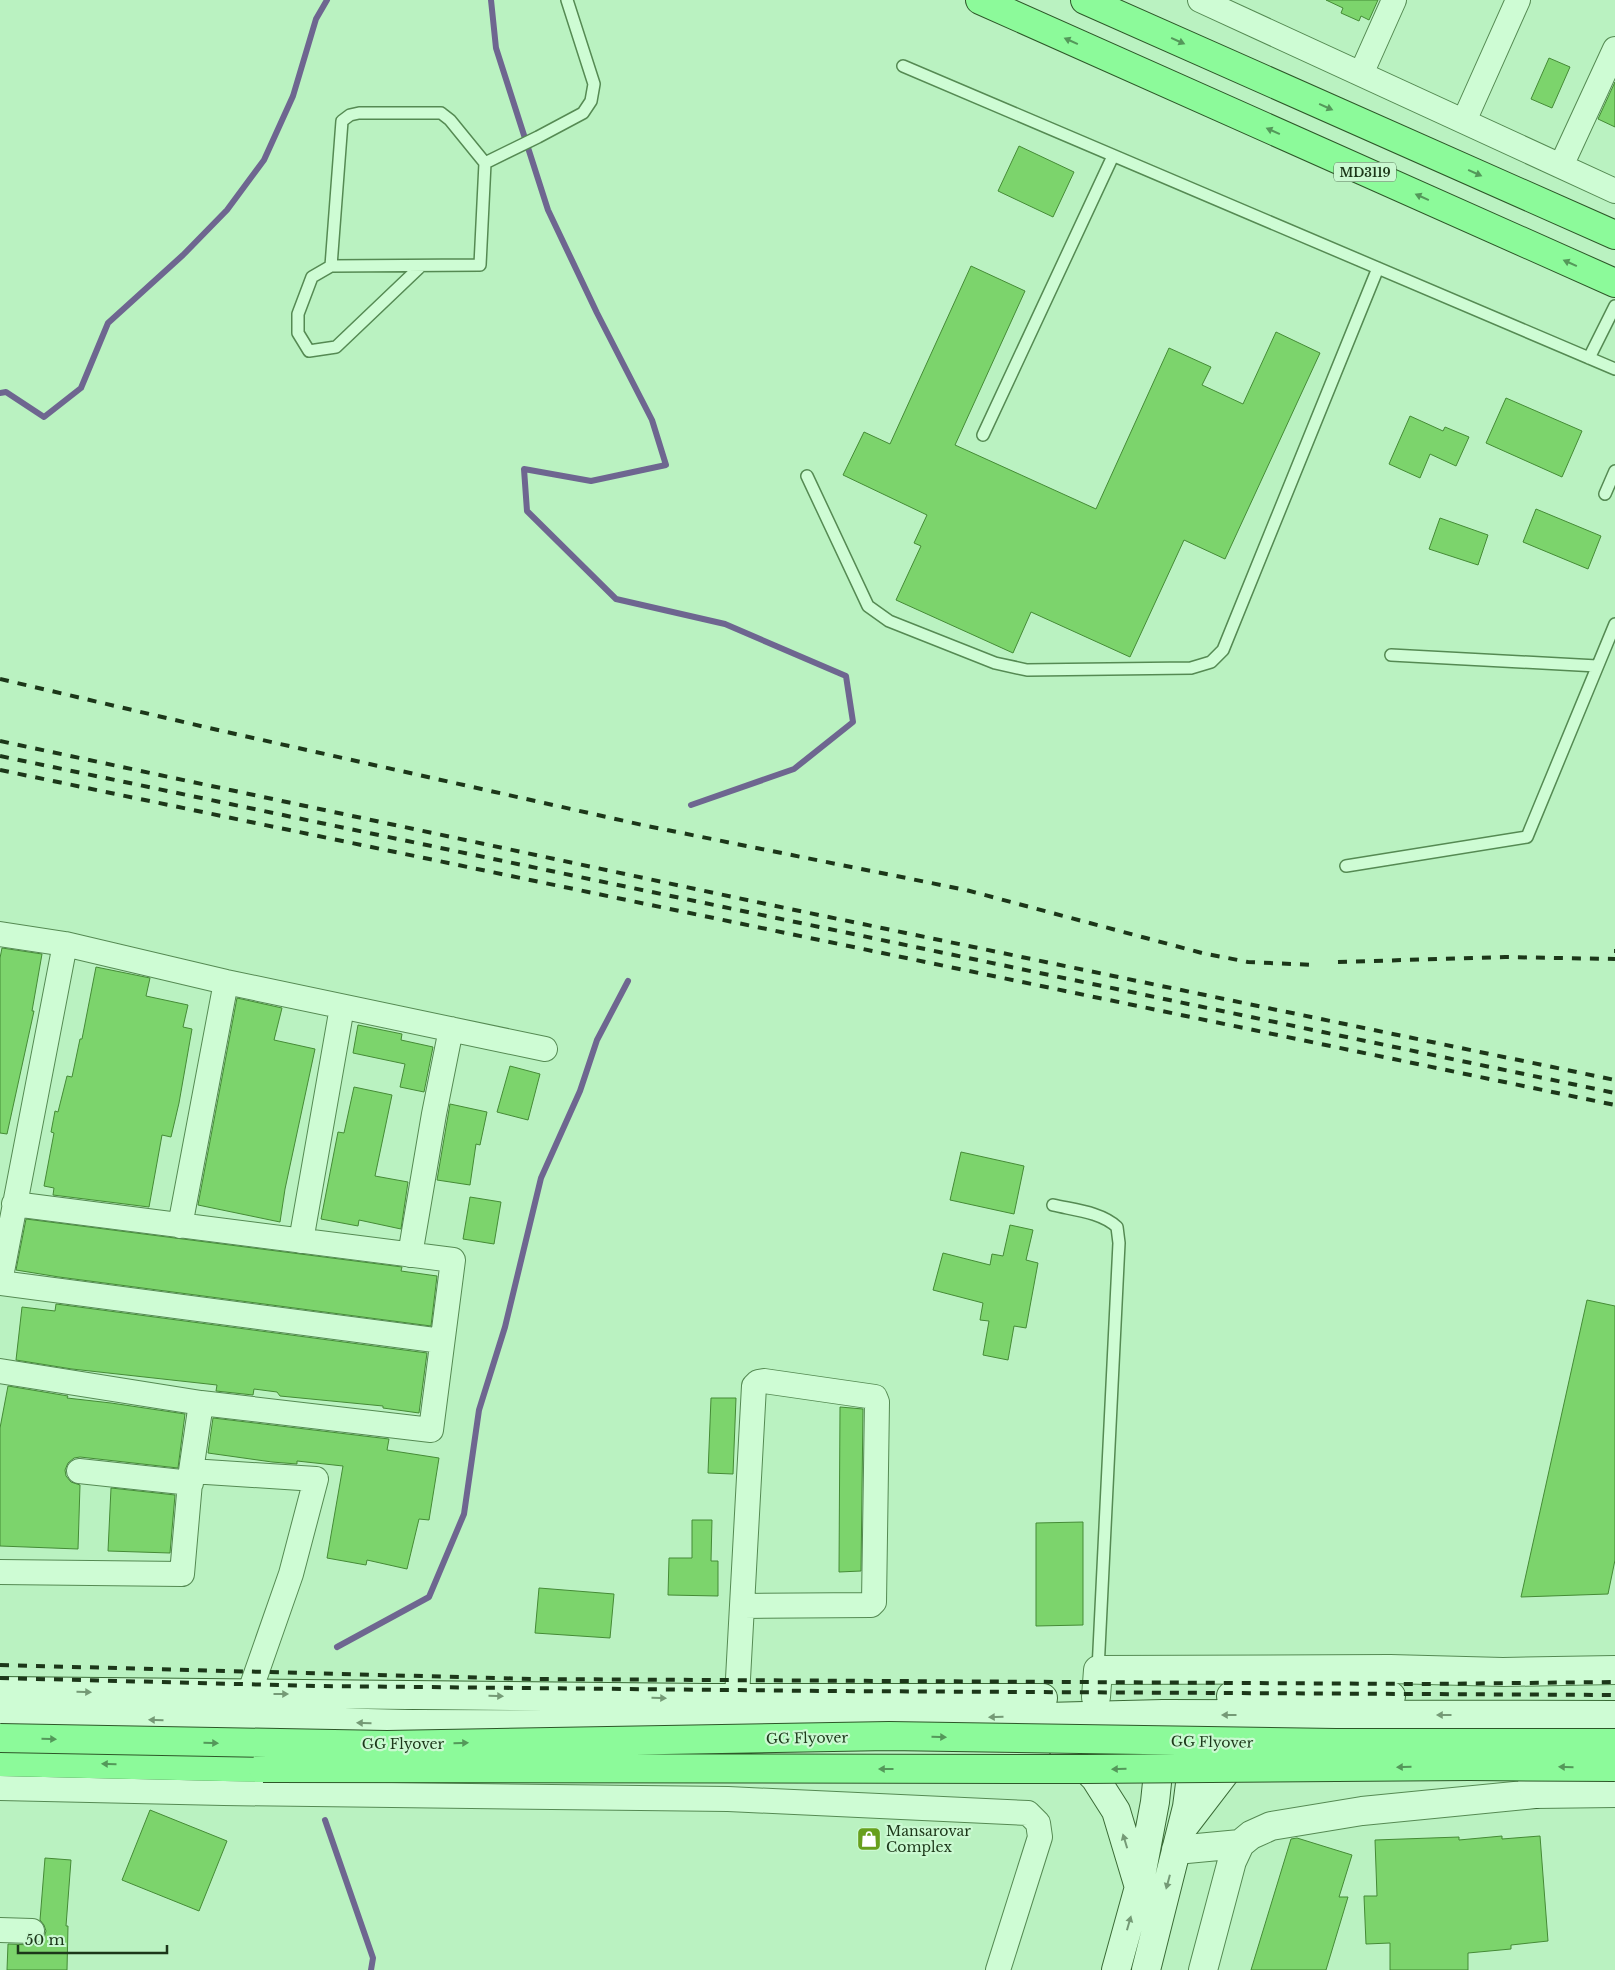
<svg xmlns="http://www.w3.org/2000/svg" width="1615" height="1970" viewBox="0 0 1615 1970" font-family="'Libre Baskerville',serif">
	<rect width="100%" height="100%" fill="#baf2c1"/>
	<g fill="none" stroke-linecap="round" stroke-linejoin="round">
		<!-- stream -->
		<path stroke="#6e6690" stroke-width="6" d="M491 0 496 48 548 210 597 313 652 420 666 465 591 481 524 469 527 511 616 599 725 624 846 676 853 722 794 769 691 805
			M0 393 6 392 44 417 81 388 108 323 183 255 227 210 264 160 293 96 316 19 327 0
			M337 1647 429 1597 464 1514 479 1410 505 1327 541 1178 580 1091 597 1040 628 981
			M325 1820 373 1958 371 1970"/>
	</g>
	<!-- building -->
	<path fill="#7cd46c" stroke="#458b36" d="M1326 0H1378L1369 20 1361 16 1359 21 1341 13 1343 8Z
		M1549 58 1570 67 1552 108 1531 99Z
		M1615 82V127L1598 119Z
		M1019 146 1074 172 1053 217 998 191Z
		M971 266 1025 291 955 445 1096 509 1169 348 1211 367 1202 385 1243 404 1276 332 1320 353 1225 559 1184 540 1130 657 1031 612 1013 653 896 600 921 546 914 543 927 515 843 475 864 432 890 444Z
		M1506 398 1582 431 1562 477 1486 443Z
		M1410 416 1443 431 1445 427 1469 437 1456 466 1430 454 1420 478 1389 464Z
		M1536 509 1601 536 1588 569 1523 542Z
		M1440 518 1488 535 1478 565 1429 549Z
		M2 948 42 954 32 1011H34L7 1134 0 1133V958Z
		M96 967 150 978 146 996 188 1005 183 1027 192 1029 179 1103 171 1137 162 1135 149 1207 53 1195 54 1188 44 1186 54 1133 51 1132 55 1111 58 1112 67 1076 72 1077 80 1039H82Z
		M237 998 282 1008 274 1040 315 1049 285 1189 280 1222 198 1205Z
		M358 1025 402 1034 401 1040 433 1047 424 1092 400 1087 405 1064 353 1053Z
		M510 1066 540 1074 528 1120 497 1112Z
		M354 1087 392 1095 375 1176 408 1182 401 1229 359 1220 358 1226 321 1219 338 1132 344 1133Z
		M450 1104 487 1112 480 1145 476 1144 470 1185 437 1180Z
		M961 1152 1024 1166 1014 1214 950 1200Z
		M470 1197 501 1202 494 1244 463 1239Z
		M26 1219 402 1267 401 1271 437 1276 431 1326 59 1277 16 1270Z
		M1010 1225 1033 1230 1026 1260 1038 1263 1026 1328 1014 1326 1008 1360 983 1355 989 1321 980 1320 983 1303 933 1290 943 1253 990 1265 992 1254 1003 1256Z
		M1587 1300 1615 1306V1560L1608 1594 1521 1597Z
		M56 1304 427 1353 419 1413 383 1408V1406L280 1396 277 1392 254 1389 253 1395 216 1391 217 1385 72 1369 16 1360 22 1307 55 1311Z
		M8 1386 68 1396 67 1398 111 1403 185 1414 178 1468 80 1457 74 1458 68 1463 65 1470 66 1476 71 1482 80 1485 78 1549 0 1546V1428Z
		M711 1398H736L733 1474 708 1473Z
		M840 1407 863 1409 861 1571 839 1572Z
		M213 1418 389 1439 387 1450 439 1458 429 1520 419 1519 407 1569 367 1560 366 1565 327 1558 343 1466 297 1461V1464L272 1462 208 1453Z
		M111 1488 175 1495 170 1553 108 1551Z
		M692 1520H712L711 1561H718V1596L668 1595 669 1558H692Z
		M1083 1522V1625L1036 1626V1523Z
		M539 1588 614 1594 610 1638 535 1633Z
		M150 1810 227 1841 199 1911 122 1880Z
		M1502 1836V1839L1540 1836 1548 1941 1511 1945V1949L1468 1953V1970H1390V1943L1366 1944 1364 1896H1377L1375 1840 1459 1837V1840Z
		M1297 1838 1352 1855 1339 1897H1348L1326 1970H1251L1291 1839Z
		M45 1858 71 1860 66 1926H68L67 1970H7L8 1944 32 1945 39 1943 44 1938 46 1931 44 1925 40 1920Z"/>
	<g fill="none" stroke-linecap="round" stroke-linejoin="round">
		<defs>
			<path id="service" d="M903 66 1615 369
				M331 266 342 121 350 115 359 113H441L450 120 485 163
				M421 266 336 347 309 351 298 333V314L312 277 331 266 480 265 485 163 538 137 583 113 591 101 594 84 567 0
				M1589 358 1615 306
				M983 435 1113 156
				M807 476 868 606 889 621 995 663 1027 670 1191 668 1211 662 1223 650 1378 268
				M1605 494 1615 471
				M1391 655 1597 666
				M1346 866 1527 837 1615 624
				M1053 1205C1074 1210 1101 1212 1117 1227L1119 1243 1098 1670"/>
			<path id="minor" d="M1200 0 1615 191
				M1361 74 1394 0
				M1464 121 1518 0
				M1561 166 1615 49
				M0 934 65 944 226 982 545 1049
				M180 1226 226 982
				M301 1241 342 1007
				M410 1255 434 1114 451 1029
				M0 1282 65 944
				M0 1283 442 1341
				M0 1371 201 1403 431 1430 453 1260 14 1204
				M79 1471 191 1483
				M191 1471 316 1479 291 1574 249 1694
				M0 1572 182 1574 191 1471 201 1403
				M737 1697 754 1386 758 1382 764 1381 875 1397 877 1402 874 1602 871 1605 744 1606
				M0 1788 224 1793 728 1799 1028 1813 1038 1823 1040 1837 998 1970
				M0 1930 32 1931"/>
			<path id="tertiary" d="M1096 1697 1098 1670 1390 1669 1503 1672 1615 1670
				M1176 1850 1240 1844
				M1203 1970 1232 1861 1240 1844 1251 1835 1271 1826 1362 1811 1535 1794 1615 1793"/>
			<path id="secondary" d="M0 1691 708 1698H1043
				M1231 1696H1391
				M0 1716 110 1720 275 1721 413 1724 735 1725 1163 1714 1615 1715
				M1044 1727 1095 1778 1116 1811 1138 1884
				M1525 1744 1535 1794
				M1185 1825 1241 1752
				M1116 1970 1139 1887 1155 1802 1161 1744
				M1146 1970 1187 1807 1195 1745"/>
			<path id="primary" d="M980 0 1615 283
				M1085 0 1615 235
				M0 1762 263 1768"/>
		</defs>
		<!-- service casing -->
		<use href="#service" stroke="#558a53" stroke-width="14"/>
		<!-- minor casing -->
		<use href="#minor" stroke="#558a53" stroke-width="26"/>
		<!-- tertiary casing -->
		<use href="#tertiary" stroke="#558a53" stroke-width="30"/>
		<!-- secondary casing -->
		<use href="#secondary" stroke="#3a6b36" stroke-width="30"/>
		<!-- primary casing -->
		<use href="#primary" stroke="#2d5728" stroke-width="30"/>
		<!-- service -->
		<use href="#service" stroke="#cefcd4" stroke-width="11"/>
		<!-- minor -->
		<use href="#minor" stroke="#cefcd4" stroke-width="24"/>
		<!-- tertiary -->
		<use href="#tertiary" stroke="#cefcd4" stroke-width="28"/>
		<!-- secondary -->
		<use href="#secondary" stroke="#cefcd4" stroke-width="28"/>
		<!-- primary -->
		<use href="#primary" stroke="#8cfa9a" stroke-width="28"/>
		<!-- rail -->
		<path stroke="#1c3719" stroke-width="4" stroke-dasharray="9 9" stroke-linecap="butt" d="M0 679 222 731 647 826 966 890 1202 953 1248 962 1314 965
			M0 741 766 904 1615 1080
			M0 756 1615 1093
			M0 770 1615 1105
			M1614 951H1615
			M1338 962 1505 957 1615 959
			M0 1665 533 1679 1424 1684 1615 1682
			M0 1678 318 1686 830 1691 1615 1695"/>
		<defs>
			<path id="primary-bridge" d="M0 1738 387 1745 889 1736 1336 1743H1615
				M263 1768 1085 1769 1469 1766 1615 1767"/>
		</defs>
		<!-- primary-bridge casing -->
		<use href="#primary-bridge" stroke="#2d5728" stroke-width="30" stroke-linecap="butt"/>
		<!-- primary-bridge -->
		<use href="#primary-bridge" stroke="#8cfa9a" stroke-width="28"/>
	</g>
	<!-- one-way arrows -->
	<defs><path id="oneway-solid" d="M-6-.8H1V-3.2L6.5 0L1 3.2V.8H-6Z" transform="scale(1.25)"/></defs>
	<g fill="#54985a">
		<use href="#oneway-solid" transform="translate(1071 41) rotate(-156)"/>
		<use href="#oneway-solid" transform="translate(1178 41) rotate(24)"/>
		<use href="#oneway-solid" transform="translate(1326 107) rotate(24)"/>
		<use href="#oneway-solid" transform="translate(1273 131) rotate(-156)"/>
		<use href="#oneway-solid" transform="translate(1475 173) rotate(24)"/>
		<use href="#oneway-solid" transform="translate(1422 197) rotate(-156)"/>
		<use href="#oneway-solid" transform="translate(1570 263) rotate(-156)"/>
		<use href="#oneway-solid" transform="translate(939 1737) rotate(1)"/>
		<use href="#oneway-solid" transform="translate(49 1739) rotate(1)"/>
		<use href="#oneway-solid" transform="translate(211 1743) rotate(1)"/>
		<use href="#oneway-solid" transform="translate(461 1743) rotate(-1)"/>
		<use href="#oneway-solid" transform="translate(109 1764) rotate(-179)"/>
		<use href="#oneway-solid" transform="translate(1404 1767) rotate(179)"/>
		<use href="#oneway-solid" transform="translate(1566 1767) rotate(-179)"/>
		<use href="#oneway-solid" transform="translate(886 1769) rotate(-180)"/>
		<use href="#oneway-solid" transform="translate(1119 1769) rotate(179)"/>
	</g>
	<g fill="#759a76">
		<use href="#oneway-solid" transform="translate(84 1692) rotate(1)"/>
		<use href="#oneway-solid" transform="translate(281 1694)"/>
		<use href="#oneway-solid" transform="translate(496 1696) rotate(1)"/>
		<use href="#oneway-solid" transform="translate(659 1698) rotate(1)"/>
		<use href="#oneway-solid" transform="translate(1229 1715) rotate(180)"/>
		<use href="#oneway-solid" transform="translate(1444 1715) rotate(180)"/>
		<use href="#oneway-solid" transform="translate(996 1717) rotate(178)"/>
		<use href="#oneway-solid" transform="translate(156 1720) rotate(-179)"/>
		<use href="#oneway-solid" transform="translate(364 1723) rotate(-179)"/>
		<use href="#oneway-solid" transform="translate(1125 1841) rotate(-107)"/>
		<use href="#oneway-solid" transform="translate(1168 1882) rotate(105)"/>
		<use href="#oneway-solid" transform="translate(1129 1923) rotate(-74)"/>
	</g>
	<!-- icons -->
	<defs>
		<symbol id="shop-square" viewBox="-11 -11 22 22"><rect x="-9" y="-9" width="18" height="18" rx="4" fill="#689f1d" stroke="#caf9d1"/><path d="M-5-2.5h2.3a2.7 3.5 0 0 1 5.4 0H5L5.5 6h-11ZM-1.5-2.5h3a1.5 2.3 0 0 0-3 0Z" fill="#fff"/></symbol>
	</defs>
	<g fill-rule="evenodd">
		<use href="#shop-square" x="855" y="1825" width="28" height="28"/>
	</g>
	<g text-anchor="middle" dominant-baseline="central" stroke-width="4.5" stroke-linejoin="round" paint-order="stroke">
		<!-- shield labels -->
		<rect fill="#caf9d1" stroke="#507150" stroke-width="1" x="1334" y="162.5" width="62" height="19" rx="4"/>
		<g font-size="12" font-weight="bold" fill="#1c3719">
			<text x="1365" y="172">MD3119</text>
		</g>
		<!-- street labels -->
		<g font-size="14" fill="#1c3719" stroke="#caf9d1">
			<text transform="translate(807 1738) rotate(-1)">GG Flyover</text>
			<text transform="translate(1212 1742) rotate(1)">GG Flyover</text>
			<text x="403" y="1744">GG Flyover</text>
		</g>
		<!-- poi labels -->
		<g font-size="14" fill="#1c3719" stroke="#caf9d1" text-anchor="start">
			<text x="886" y="1831">Mansarovar<tspan x="886" dy="16">Complex</tspan></text>
		</g>
	</g>
	<!-- scale -->
	<path d="M18 1945v8h149v-8" fill="none" stroke="#1c3719" stroke-width="2.5"/>
	<text x="25" y="1945" font-size="15" fill="#1c3719" stroke="#caf9d1" stroke-width="4" paint-order="stroke">50 m</text>
</svg>
